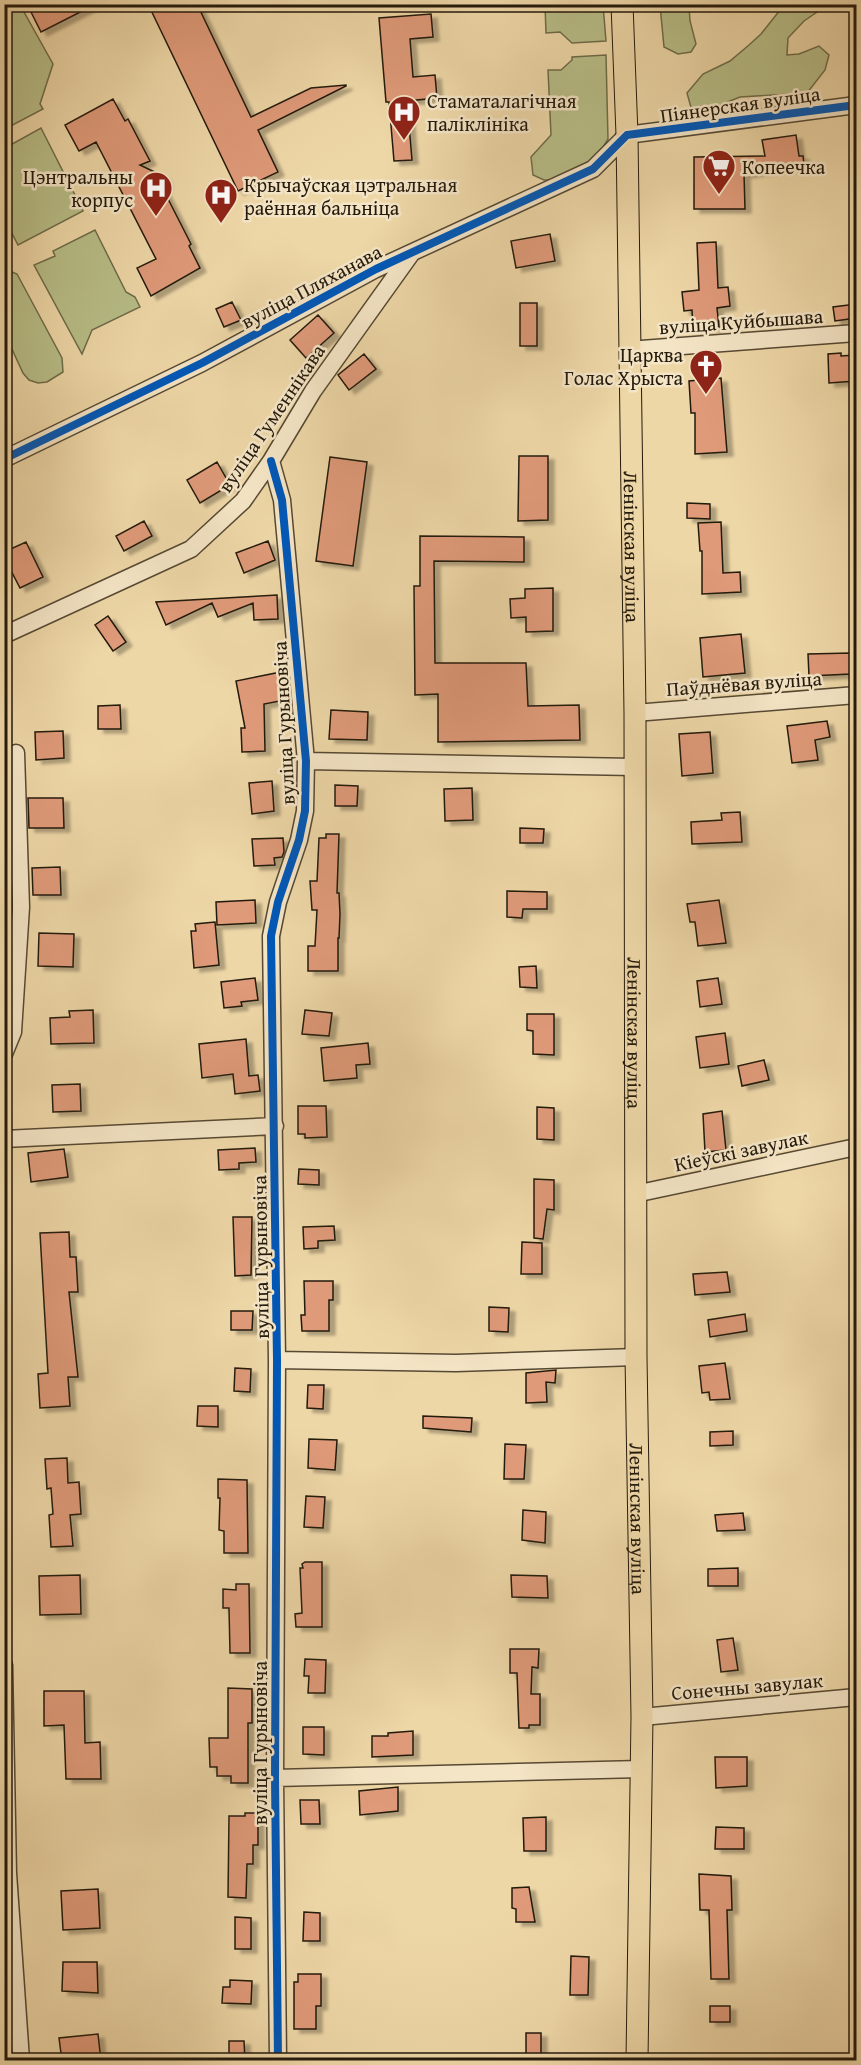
<svg xmlns="http://www.w3.org/2000/svg" width="861" height="2065" viewBox="0 0 861 2065" font-family="'Gentium Book Plus',serif">
	<defs>
		<filter id="shadow"><feDropShadow dx="6" dy="4" stdDeviation="1.5" flood-color="#0004"/></filter>
	</defs>
	<rect width="100%" height="100%" fill="#eed7a7"/>
	<filter id="stains"><feTurbulence type="fractalNoise" baseFrequency=".00333" numOctaves="4"/><feColorMatrix values="0 0 0 0 .2 0 0 0 0 .09 0 0 0 0 .02 0 0 0 .5 -.17"/></filter>
	<radialGradient id="worn" r=".72"><stop offset=".6" stop-color="#630" stop-opacity="0"/><stop offset="1" stop-color="#630" stop-opacity=".3"/></radialGradient>
	<!-- green -->
	<path fill="#b8be88" stroke="#6e6c4a" stroke-width="1.5" d="M5 4 20 5 53 64 40 104 43 109 5 129Z
		M545 5H603L606 41 572 43 560 32 546 33Z
		M660 5H689L690 21 696 44 691 52 678 54 664 47Z
		M784 5H823L820 10 804 21 788 38 787 55 799 54 819 46 829 55 825 70 807 93 740 97 710 109 692 111 687 93 703 74 730 61 749 45 761 34Z
		M606 55 608 139 595 161 551 180H544L533 175 531 157 551 135 548 70H561L572 60V57Z
		M41 128 83 211 18 245 5 220V148Z
		M95 230 126 292 135 297 140 307 92 330 82 354 34 265 55 256 53 251Z
		M12 272 17 274 62 358 63 372 47 382 38 383 29 380 23 373 5 334V277Z"/>
	<!-- building -->
	<path fill="#df9a79" stroke="#241a0c" stroke-width="1.5" filter="url(#shadow)" d="M27 4H96L41 32Z
		M148 4H197L251 117 311 88 346 85V86L258 130 278 172 238 191Z
		M431 14 433 37 410 39 413 77 435 75 437 98 407 101 412 160 394 161 389 102H386L379 18Z
		M113 99 125 121 128 119 150 161 140 165 163 176 166 183 164 191 191 244 189 246 200 268 151 296 137 268 156 259 96 142 79 151 65 125Z
		M796 135 799 156H803L804 164 744 174 745 209H694V157L765 156 762 140Z
		M550 234 555 261 516 268 511 241Z
		M716 242 718 288 728 287 730 306 717 308 719 327 693 329 692 310 684 311 682 292 699 290 697 243Z
		M232 302 241 320 224 327 216 309Z
		M520 303H537V346H520Z
		M856 304V318L835 321 833 307Z
		M318 315 334 333 306 358 290 340Z
		M841 353V356L856 355V381L829 383 828 354Z
		M364 354 376 369 349 390 338 375Z
		M721 378 727 452 695 454V413H691L689 381Z
		M519 456H548V520L518 521Z
		M330 457 367 462 353 566 316 561Z
		M217 462 230 485 200 503 187 480Z
		M687 503 710 504V519L687 518Z
		M144 521 152 536 124 551 116 536Z
		M721 522 723 573 740 572 741 592 702 594V551H700L698 523Z
		M420 536 524 537V562L434 561 435 663H526L528 706 579 705 580 740 438 742V694L415 695 414 586H420Z
		M268 541 275 560 244 573 236 553Z
		M26 542 43 577 20 588 4 557V552Z
		M553 588V631L526 632V617L511 618 510 599 525 598V589Z
		M277 595 278 619 254 620 253 603 218 617 212 603 166 625 156 602Z
		M108 616 126 642 113 651 95 625Z
		M741 634 745 673 703 677 700 638Z
		M851 653V674L809 676 808 654Z
		M286 671 290 699 264 704 265 751 242 752 241 728H245L236 681Z
		M120 705 121 729H98V706Z
		M331 710 368 712 367 740 329 739Z
		M827 721 830 737 815 740 818 760 792 763 787 726Z
		M63 731 64 758 36 760 35 732Z
		M710 732 713 773 682 776 679 734Z
		M272 781 274 811 252 814 249 783Z
		M335 785 358 786 357 806H335Z
		M472 788 473 820 445 821 444 789Z
		M28 798H63L64 828H29Z
		M740 812 742 842 692 844 691 822 722 820 721 813Z
		M520 828 544 829 543 843H520Z
		M326 834H339L337 893H339L340 914 339 938H338V971H308V946H315L317 910H312L310 881H317L319 838H326Z
		M283 838 284 852 282 857 274 858 275 865 254 866 252 839Z
		M60 867 61 895H33L32 868Z
		M507 891 547 892V909H523L522 918 507 917Z
		M255 900 256 923 217 925 216 902Z
		M719 900 726 943 698 946 695 922H690L687 904Z
		M215 922 219 965 194 968 191 931H196L195 924Z
		M39 933 74 934 73 967 38 966Z
		M536 966 537 988 520 987 519 967Z
		M255 978 258 1000 241 1002 242 1006 224 1008 221 982Z
		M718 978 722 1004 700 1007 697 981Z
		M93 1010 94 1043 51 1044 50 1018 70 1017 69 1011Z
		M305 1010 332 1013 329 1036 302 1034Z
		M527 1014H554V1055L533 1054V1031L527 1030Z
		M725 1033 729 1064 700 1068 696 1037Z
		M246 1039 249 1076 258 1075 260 1091 235 1094 233 1074 202 1078 199 1044Z
		M368 1043 370 1064 356 1065 357 1078 324 1081 321 1048Z
		M764 1060 769 1080 742 1086 738 1066Z
		M80 1084 81 1111 53 1112 52 1085Z
		M298 1106H326L327 1137 305 1138V1134H298Z
		M537 1107 554 1108V1140L537 1139Z
		M722 1111 726 1150 705 1152 703 1114Z
		M255 1148 256 1162 239 1163V1169L219 1170 218 1150Z
		M64 1149 68 1177 31 1182 28 1153Z
		M299 1169 319 1170V1185L298 1184Z
		M534 1179 554 1180V1210L547 1209 543 1239 534 1238Z
		M233 1217H252L251 1275 235 1276Z
		M334 1226 335 1240 318 1241V1248L304 1249 303 1227Z
		M69 1232 70 1257H76L78 1292H69L78 1377H68L70 1406 40 1408 38 1374 48 1373 40 1233Z
		M522 1242 542 1243V1274H521Z
		M727 1272 730 1292 695 1295 693 1274Z
		M304 1281H333V1300H329V1331H302L301 1315H305Z
		M489 1307 509 1308 508 1332 489 1331Z
		M231 1311H253L252 1330H231Z
		M745 1314 747 1331 710 1337 708 1320Z
		M725 1363 730 1399 710 1400 709 1392 702 1393 699 1366Z
		M235 1368 251 1369 250 1392 234 1391Z
		M556 1370 555 1383 546 1382 547 1402 526 1403V1373Z
		M308 1385H324L323 1409 307 1408Z
		M198 1406H218V1427L197 1426Z
		M423 1416 472 1418 471 1432 423 1428Z
		M733 1431V1445L710 1446V1432Z
		M309 1439 337 1440 335 1470 308 1468Z
		M505 1444 526 1445 524 1479H504Z
		M67 1458 68 1483 79 1482 81 1514 70 1515 73 1546 51 1547 49 1515 53 1514 51 1488 47 1489 45 1459Z
		M218 1479 247 1480 248 1553H224V1531L219 1530 220 1498H218Z
		M306 1496 325 1497 323 1528 304 1527Z
		M523 1510 546 1512 545 1543 522 1540Z
		M743 1513 745 1530 717 1531 715 1515Z
		M305 1562H322V1627H296L295 1614 302 1613 300 1568H303L302 1564Z
		M738 1568V1586H708V1569Z
		M80 1575 81 1614 40 1615 39 1576Z
		M511 1575 547 1576 548 1598 512 1597Z
		M236 1584H249L250 1653H230L229 1608H223V1589L236 1590Z
		M733 1638 738 1670 721 1672 717 1640Z
		M510 1649H539L538 1668 532 1667 531 1694H540V1725H529V1728H519L517 1673H510Z
		M305 1659 326 1660 325 1693H308L309 1676H304Z
		M228 1688 252 1689V1723H248V1783H231V1776H217V1767H210L209 1738H228Z
		M44 1691H84L85 1743 100 1742 101 1779H66L64 1725 44 1726Z
		M303 1727H324V1755L303 1754Z
		M413 1731V1755L372 1757V1736H388V1733Z
		M715 1757H747V1786L716 1788Z
		M398 1787V1811L360 1815 359 1791Z
		M300 1800H319L320 1824H301Z
		M245 1813H258V1845H253V1864H247L246 1898 228 1897 229 1816H245Z
		M546 1817V1851H524L523 1818Z
		M716 1827 744 1828V1849H715Z
		M699 1874 731 1876 732 1910H727L729 1979H711L709 1910H700Z
		M529 1887 535 1922H516V1909L512 1908V1888Z
		M98 1889 100 1928 63 1930 61 1891Z
		M304 1912 320 1913V1941H303Z
		M235 1917 251 1918V1949H235Z
		M571 1956 589 1957 588 1995H570Z
		M63 1962H97L98 1993 62 1991Z
		M298 1974H321V2006H316V2029H294V1982H298Z
		M230 1980 252 1981 251 2004 222 2003 223 1987H230Z
		M710 2006H730V2022H710Z
		M526 2033H541V2061H526Z
		M98 2034 101 2061H62L59 2038Z
		M229 2041H244L245 2061H229Z"/>
	<g fill="none" stroke-linecap="round" stroke-linejoin="round">
		<defs>
			<path id="minor" d="M628 350 856 333
				M4 459 202 363 376 269 593 169 627 135 856 105
				M271 461 282 500 306 761 305 811 299 840 278 902 271 936 277 1360 275 1778 278 2060
				M4 635 191 549 243 501 271 461 313 391 411 254
				M635 713 856 695
				M306 761 635 767
				M4 1054 13 1032 21 907 16 753
				M4 1139 275 1126
				M635 1194 856 1147
				M277 1360 456 1363 636 1357
				M4 1665 8 1873 21 2060
				M642 1717 856 1697
				M275 1778 641 1769"/>
			<g id="major">
				<path id="s1" d="M622 4 627 135 635 713 636 1357 642 1717 637 2060"/>
			</g>
		</defs>
		<!-- minor casing -->
		<use href="#minor" stroke="#564933" stroke-width="19"/>
		<!-- major casing -->
		<use href="#major" stroke="#241a0c" stroke-width="23"/>
		<!-- minor -->
		<use href="#minor" stroke="#f4e5c6" stroke-width="16"/>
		<!-- major -->
		<use href="#major" stroke="#eed7a7" stroke-width="21"/>
		<defs>
			<path id="cycleway" d="M4 459 202 363 376 269 593 169 627 135 856 105
				M271 461 282 500 306 761 305 811 299 840 278 902 271 936 277 1360 275 1778 278 2060"/>
		</defs>
		<!-- cycleway casing -->
		<use href="#cycleway" stroke="#f4e5c6" stroke-width="11"/>
		<!-- cycleway -->
		<use href="#cycleway" stroke="#0057b8" stroke-width="8"/>
	</g>
	<!-- icons -->
	<defs>
		<symbol id="hospital-pin" viewBox="-11 -11 22 30"><path d="M0 17L-7.5 6A9.5 9.5 0 1 1 7.5 6Z" fill="#8f2418" stroke="#f4e5c6"/><path d="M-5-5h3v3.5h4V-5h3V5h-3V1.5h-4V5h-3Z" fill="#fff"/></symbol>
		<symbol id="supermarket-pin" viewBox="-11 -11 22 30"><path d="M0 17L-7.5 6A9.5 9.5 0 1 1 7.5 6Z" fill="#8f2418" stroke="#f4e5c6"/><path d="M-6-5.5h2.5l.6 2H6L4.5 2H-2.5L-4.4-4H-6ZM-1.5 3.2a1.3 1.3 0 1 0 .1 0ZM3 3.2a1.3 1.3 0 1 0 .1 0Z" fill="#fff"/></symbol>
		<symbol id="church-pin" viewBox="-11 -11 22 30"><path d="M0 17L-7.5 6A9.5 9.5 0 1 1 7.5 6Z" fill="#8f2418" stroke="#f4e5c6"/><path d="M-1.2-6h2.4v3.5h3.3v2.4h-3.3V6h-2.4V-.1h-3.3v-2.4h3.3Z" fill="#fff"/></symbol>
	</defs>
	<g fill-rule="evenodd">
		<use href="#hospital-pin" x="385" y="93" width="38" height="52"/>
		<use href="#supermarket-pin" x="700" y="147" width="38" height="52"/>
		<use href="#hospital-pin" x="137" y="169" width="38" height="52"/>
		<use href="#hospital-pin" x="202" y="176" width="38" height="52"/>
		<use href="#church-pin" x="687" y="347" width="38" height="52"/>
	</g>
	<g text-anchor="middle" dominant-baseline="central" stroke-width="5" stroke-linejoin="round" paint-order="stroke">
		<!-- poi labels -->
		<g font-size="20" fill="#241a0c" stroke="#f4e5c6" text-anchor="start">
			<text x="427" y="100">Стаматалагічная<tspan x="427" dy="23">паліклініка</tspan></text>
			<text x="742" y="166">Копеечка</text>
			<text x="133" y="176" text-anchor="end">Цэнтральны<tspan x="133" dy="23">корпус</tspan></text>
			<text x="244" y="184">Крычаўская цэтральная<tspan x="244" dy="23">раённая бальніца</tspan></text>
			<text x="683" y="354" text-anchor="end">Царква<tspan x="683" dy="23">Голас Хрыста</tspan></text>
		</g>
		<!-- street labels -->
		<g font-size="20" fill="#241a0c" stroke="#f4e5c6">
			<text transform="translate(740 104) rotate(-8)">Піянерская вуліца</text>
			<text transform="translate(311 286) rotate(-28)">вуліца Пляханава</text>
			<text transform="translate(741 321) rotate(-4)">вуліца Куйбышава</text>
			<text transform="translate(271 418) rotate(-56)">вуліца Гуменнікава</text>
			<text stroke="none"><textPath href="#s1" startOffset="543">Ленінская вуліца</textPath></text>
			<text transform="translate(744 683) rotate(-4)">Паўднёвая вуліца</text>
			<text transform="translate(283 723) rotate(-93)">вуліца Гурыновіча</text>
			<text stroke="none"><textPath href="#s1" startOffset="1029">Ленінская вуліца</textPath></text>
			<text transform="translate(741 1150) rotate(-12)">Кіеўскі завулак</text>
			<text transform="translate(260 1257) rotate(-91)">вуліца Гурыновіча</text>
			<text stroke="none"><textPath href="#s1" startOffset="1515">Ленінская вуліца</textPath></text>
			<text transform="translate(747 1686) rotate(-5)">Сонечны завулак</text>
			<text transform="translate(259 1743) rotate(-90)">вуліца Гурыновіча</text>
		</g>
	</g>
	<!-- margin -->
	<rect width="861" height="2065" fill="none" stroke="#eed7a7" stroke-width="24"/>
	<rect x="6" y="6" width="849" height="2053" fill="none" stroke="#241a0c" stroke-width="3"/>
	<rect x="12" y="12" width="837" height="2041" fill="none" stroke="#241a0c" stroke-width="1.5"/>
	<rect width="100%" height="100%" filter="url(#stains)"/>
	<rect width="100%" height="100%" fill="url(#worn)"/>
</svg>
